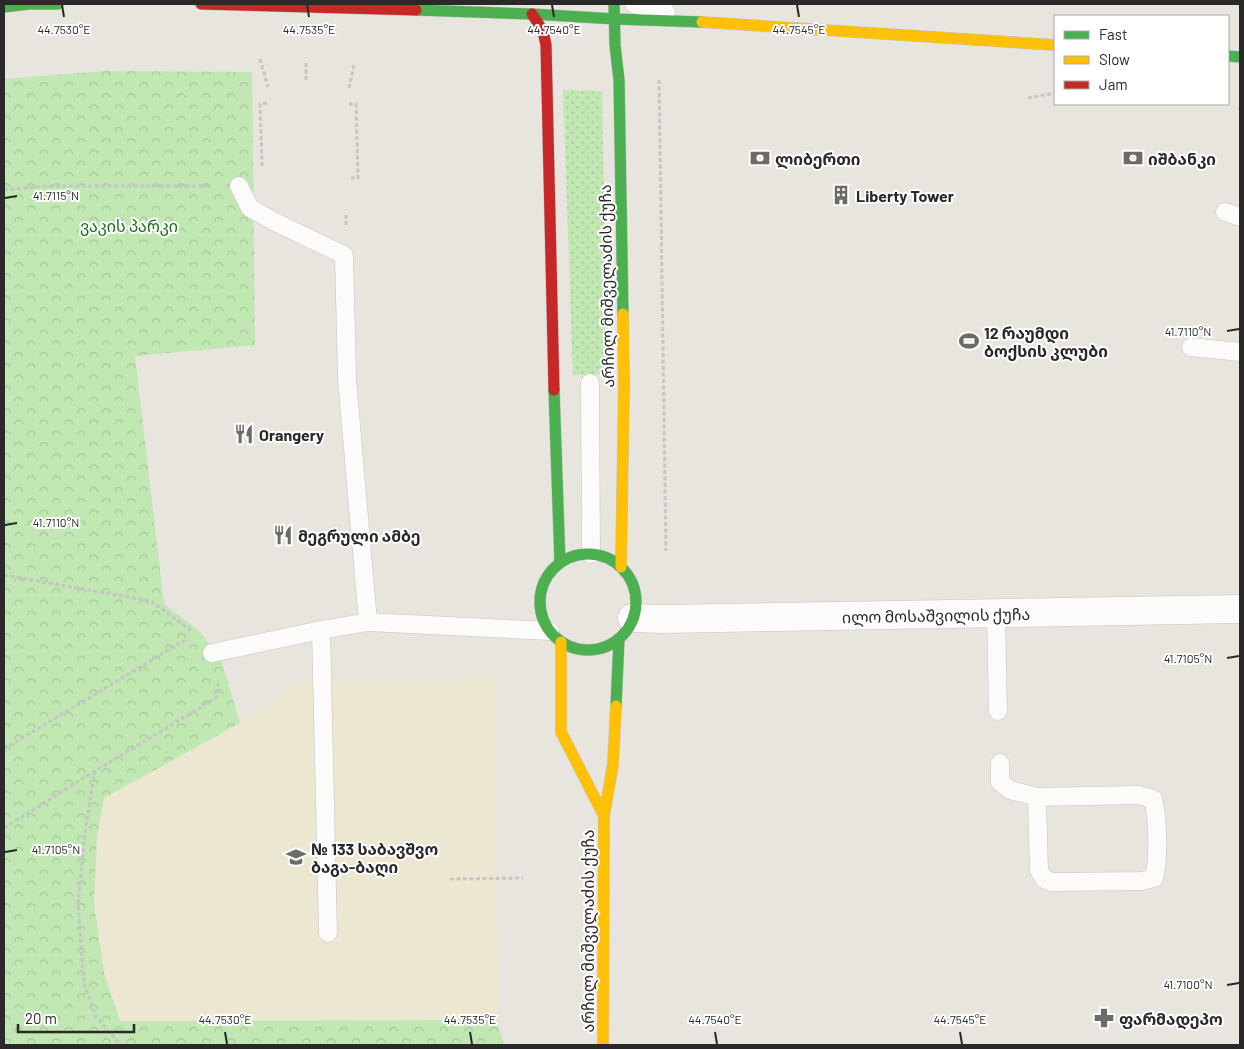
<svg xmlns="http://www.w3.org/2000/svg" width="1244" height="1049" viewBox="0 0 1244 1049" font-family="Barlow,'Noto Sans Georgian',sans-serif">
	<defs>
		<pattern id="grass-dots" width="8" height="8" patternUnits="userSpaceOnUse" patternTransform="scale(1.25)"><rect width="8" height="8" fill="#c1e7b3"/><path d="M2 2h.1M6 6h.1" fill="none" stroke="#a6c69a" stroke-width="1.8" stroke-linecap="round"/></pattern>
		<pattern id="park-crowns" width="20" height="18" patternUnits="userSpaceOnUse" patternTransform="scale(1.25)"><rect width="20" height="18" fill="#c1e7b3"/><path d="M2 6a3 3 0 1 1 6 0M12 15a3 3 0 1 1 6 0" fill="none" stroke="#a6c69a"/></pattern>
	</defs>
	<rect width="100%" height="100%" fill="#e8e5de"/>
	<!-- education -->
	<path fill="#ece7d1" d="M495 677 497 1020 119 1021 104 973 94 904 97 836 104 798 240 723 300 681Z"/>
	<!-- grass -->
	<path fill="url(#grass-dots)" d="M563 90 602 91 607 374 573 375Z"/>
	<!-- park -->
	<path fill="url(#park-crowns)" d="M105 71 252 72 255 345 135 356 164 604 199 631 222 662 240 723 104 798 97 836 94 904 104 973 120 1021 497 1020 504 1045H4V79Z"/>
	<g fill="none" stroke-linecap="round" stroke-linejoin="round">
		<defs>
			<path id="lane" d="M634 4 666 12
				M239 186 250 208 275 222 344 255 347 379 368 622
				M1225 212 1240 217
				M1191 347 1240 352
				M590 383 591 554
				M996 614 998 711
				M321 630 328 933
				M212 653 321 630 368 622 550 631
				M1000 763V782L1010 790 1037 797 1039 870 1044 879 1052 882 1142 881 1154 878C1159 858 1158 818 1153 799L1138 795 1037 797"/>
			<path id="street" d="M632 618 662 619 1240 609"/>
			<path id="fast" d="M614 4 615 45 619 80 623 314
				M4 7 29 4H58
				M416 10 532 14 615 19 702 22
				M1228 56 1240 57
				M554 390 560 563
				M540 602a48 48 0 1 1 96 0a48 48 0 1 1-96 0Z
				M616 706 619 639"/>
			<path id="slow" d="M702 22 1055 45
				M621 567 624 386 623 314
				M561 642V732L604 816
				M603 1045 604 816 613 764 616 706"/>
			<path id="jam" d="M201 4 416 10
				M532 14 543 31 546 45 554 390"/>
		</defs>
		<!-- lane casing -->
		<use href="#lane" stroke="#c5c3c4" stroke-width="19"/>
		<!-- street casing -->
		<use href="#street" stroke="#c5c3c4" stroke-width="29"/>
		<!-- fast casing -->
		<use href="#fast" stroke="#c5c3c4" stroke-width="12"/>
		<!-- slow casing -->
		<use href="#slow" stroke="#c5c3c4" stroke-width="12"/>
		<!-- jam casing -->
		<use href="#jam" stroke="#c5c3c4" stroke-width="12"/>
		<!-- path -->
		<path stroke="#c6c5c4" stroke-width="3" stroke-dasharray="4 2.5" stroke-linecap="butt" d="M260 59 268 87
			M306 80V62
			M659 80 666 551
			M349 88 354 65
			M1028 98 1055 93
			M349 104H356L358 178H351
			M1240 108V110
			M262 166 260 104 269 103
			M4 190 46 186H210
			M346 225V215
			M4 575 151 601 193 632
			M4 749 185 640
			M95 771 85 832 78 904 84 984 96 1017 121 1045
			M4 828 95 771 216 698 219 680
			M450 879 523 878"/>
		<!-- lane -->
		<use href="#lane" stroke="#fcfbfa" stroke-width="18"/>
		<!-- street -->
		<use href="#street" stroke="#fcfbfa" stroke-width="28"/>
		<!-- fast -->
		<use href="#fast" stroke="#4caf50" stroke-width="11"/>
		<!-- slow -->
		<use href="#slow" stroke="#ffc107" stroke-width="11"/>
		<!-- jam -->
		<use href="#jam" stroke="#c62828" stroke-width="11"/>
	</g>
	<!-- ticks -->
	<path fill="none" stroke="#292929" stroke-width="2" d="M62 5 64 17M307 5 309 17M552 5 554 17M797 5 799 17M5 198 17 196M1227 331 1239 329M5 525 17 523M1227 658 1239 656M5 852 17 850M1227 985 1239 983M225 1032 227 1044M470 1032 472 1044M715 1032 717 1044M960 1032 962 1044"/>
	<!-- icons -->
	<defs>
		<symbol id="bank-bare" viewBox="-9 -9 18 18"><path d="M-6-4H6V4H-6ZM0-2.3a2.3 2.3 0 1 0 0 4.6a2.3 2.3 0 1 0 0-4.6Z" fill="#6c6b68" stroke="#fff" stroke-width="2.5" paint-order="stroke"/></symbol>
		<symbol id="building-bare" viewBox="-9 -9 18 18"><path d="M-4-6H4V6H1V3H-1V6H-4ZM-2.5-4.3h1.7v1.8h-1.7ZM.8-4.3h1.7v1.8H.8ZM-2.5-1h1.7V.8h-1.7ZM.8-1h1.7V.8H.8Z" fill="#6c6b68" stroke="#fff" stroke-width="2.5" paint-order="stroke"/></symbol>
		<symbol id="stadium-bare" viewBox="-9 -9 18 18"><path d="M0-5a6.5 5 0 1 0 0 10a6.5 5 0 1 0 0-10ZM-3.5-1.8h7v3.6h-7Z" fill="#6c6b68" stroke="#fff" stroke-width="2.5" paint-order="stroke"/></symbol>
		<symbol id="restaurant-bare" viewBox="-9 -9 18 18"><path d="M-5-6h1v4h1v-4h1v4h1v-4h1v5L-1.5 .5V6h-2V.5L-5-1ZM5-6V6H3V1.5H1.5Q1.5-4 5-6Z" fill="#6c6b68" stroke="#fff" stroke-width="2.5" paint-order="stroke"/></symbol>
		<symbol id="school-bare" viewBox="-9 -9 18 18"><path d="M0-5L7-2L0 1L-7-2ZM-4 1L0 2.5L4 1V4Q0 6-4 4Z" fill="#6c6b68" stroke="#fff" stroke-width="2.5" paint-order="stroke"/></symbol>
		<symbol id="pharmacy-bare" viewBox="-9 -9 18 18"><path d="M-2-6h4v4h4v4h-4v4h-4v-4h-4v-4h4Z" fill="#6c6b68" stroke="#fff" stroke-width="2.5" paint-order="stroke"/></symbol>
	</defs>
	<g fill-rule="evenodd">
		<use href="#bank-bare" x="746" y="144" width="28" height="28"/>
		<use href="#bank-bare" x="1119" y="144" width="28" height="28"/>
		<use href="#building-bare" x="827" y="181" width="28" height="28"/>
		<use href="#stadium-bare" x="955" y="327" width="28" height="28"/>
		<use href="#restaurant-bare" x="230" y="420" width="28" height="28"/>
		<use href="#restaurant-bare" x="269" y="521" width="28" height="28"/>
		<use href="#school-bare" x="282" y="843" width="28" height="28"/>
		<use href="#pharmacy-bare" x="1090" y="1004" width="28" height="28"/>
	</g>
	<g text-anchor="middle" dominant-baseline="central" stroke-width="4" stroke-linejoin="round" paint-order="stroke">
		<!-- poi labels -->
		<g font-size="16" font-weight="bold" fill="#292929" stroke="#fff" text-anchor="start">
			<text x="775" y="158">ლიბერთი</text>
			<text x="1148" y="158">იშბანკი</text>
			<text x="856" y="195">Liberty Tower</text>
			<text x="984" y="332">12 რაუმდი<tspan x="984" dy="18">ბოქსის კლუბი</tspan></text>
			<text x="259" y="434">Orangery</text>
			<text x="298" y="535">მეგრული ამბე</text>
			<text x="311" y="848">№ 133 საბავშვო<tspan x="311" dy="18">ბაგა-ბაღი</tspan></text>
			<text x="1119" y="1018">ფარმადეპო</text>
		</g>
		<!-- park labels -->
		<g font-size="16" fill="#186c13" stroke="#fff">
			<text x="129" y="225">ვაკის პარკი</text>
		</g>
		<!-- street labels -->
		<g font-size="16" fill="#292929" stroke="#fff">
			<text transform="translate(606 286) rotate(-91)">არჩილ მიშველაძის ქუჩა</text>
			<text transform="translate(936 615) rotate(-1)">ილო მოსაშვილის ქუჩა</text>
			<text transform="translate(587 931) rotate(-90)">არჩილ მიშველაძის ქუჩა</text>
		</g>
	</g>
	<g font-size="12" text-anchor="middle" fill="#292929" stroke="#fff" stroke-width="4" stroke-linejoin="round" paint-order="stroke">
		<text x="64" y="34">44.7530°E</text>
		<text x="309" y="34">44.7535°E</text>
		<text x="554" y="34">44.7540°E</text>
		<text x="799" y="34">44.7545°E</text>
		<text x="56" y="200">41.7115°N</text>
		<text x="1188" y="336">41.7110°N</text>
		<text x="56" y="527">41.7110°N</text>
		<text x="1188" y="663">41.7105°N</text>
		<text x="56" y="854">41.7105°N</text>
		<text x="1188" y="989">41.7100°N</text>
		<text x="225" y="1024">44.7530°E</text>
		<text x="470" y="1024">44.7535°E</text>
		<text x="715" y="1024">44.7540°E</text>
		<text x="960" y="1024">44.7545°E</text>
	</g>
	<!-- border -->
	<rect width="1244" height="1049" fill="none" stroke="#292929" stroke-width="10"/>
	<!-- legend -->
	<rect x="1054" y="15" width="175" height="90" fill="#ffffff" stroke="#a9a9a9"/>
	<rect x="1064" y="31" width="25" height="8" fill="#4caf50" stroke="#a9a9a9"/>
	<text x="1099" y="40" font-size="15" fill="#292929">Fast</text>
	<rect x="1064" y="56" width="25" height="8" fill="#ffc107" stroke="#a9a9a9"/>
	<text x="1099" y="65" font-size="15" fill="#292929">Slow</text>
	<rect x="1064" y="81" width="25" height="8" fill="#c62828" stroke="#a9a9a9"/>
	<text x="1099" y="90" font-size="15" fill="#292929">Jam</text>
	<!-- scale -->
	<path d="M18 1024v8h116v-8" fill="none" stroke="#292929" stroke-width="2.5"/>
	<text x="25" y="1024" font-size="15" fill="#292929" stroke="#ffffff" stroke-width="4" paint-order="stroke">20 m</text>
</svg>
